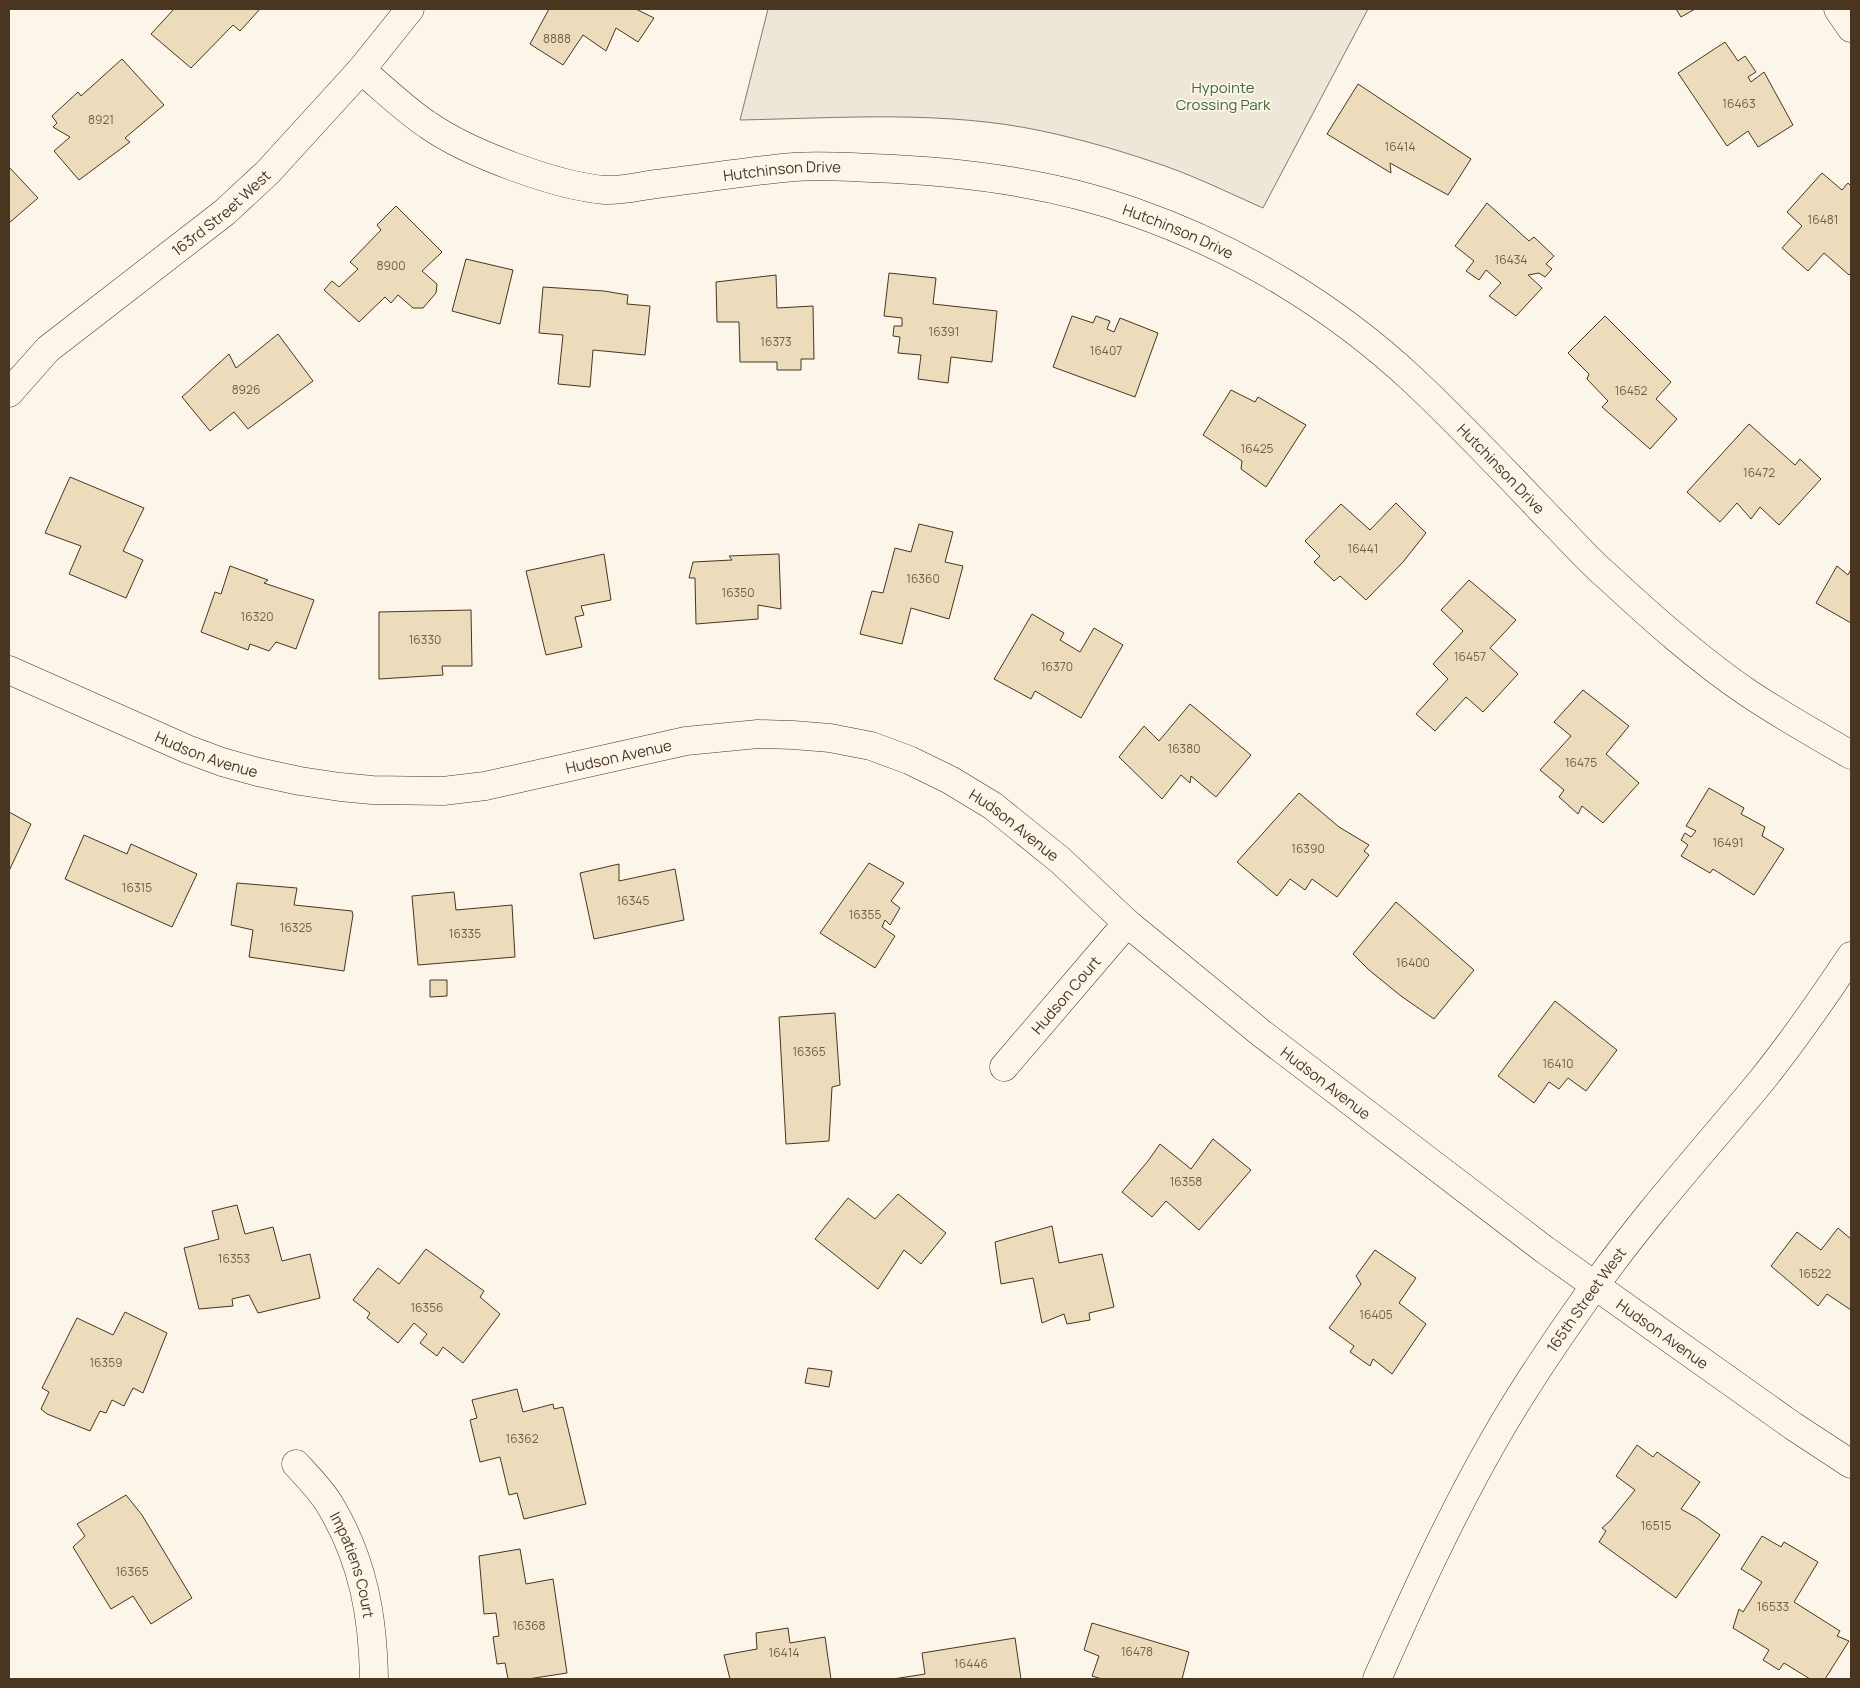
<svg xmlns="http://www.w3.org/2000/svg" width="1860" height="1688" viewBox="0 0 1860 1688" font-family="Manrope,sans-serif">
	<rect width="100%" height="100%" fill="#fbf6e9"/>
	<!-- green -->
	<path fill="#ede6d9" stroke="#887966" d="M768 9H1368L1263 208C1231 194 1199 178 1165 166 1125 152 1084 140 1042 131 944 110 839 118 740 120Z"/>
	<!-- building -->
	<path fill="#ecdcbc" stroke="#4a3520" d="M174 9H260L240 31 233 25 191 68 151 34Z
		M549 9H636L654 18 638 42 616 28 606 51 583 35 563 65 530 44Z
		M1676 9H1695L1681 17Z
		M1725 42 1738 61 1745 56 1756 72 1748 77 1751 82 1764 72 1793 125 1758 147 1748 131 1727 146 1678 73Z
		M122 59 164 105 125 138 130 142 79 180 54 151 70 137 53 127 57 123 52 116 78 92 81 96Z
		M1358 84 1471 159 1448 195 1390 163 1391 173 1327 134Z
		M9 167 38 198 9 223Z
		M1822 173 1842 190 1848 183 1851 186V273L1849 275 1824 253 1808 271 1782 248 1802 226 1787 212Z
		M1487 203 1529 241 1534 237 1554 256 1546 264 1552 269 1545 277 1539 273 1528 275 1542 288 1516 316 1489 296 1501 283 1486 270 1479 280 1466 271 1474 261 1455 246Z
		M396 206 442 252 422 271 437 284 436 293 423 308H413L398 295 391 303 385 297 359 322 324 290 332 281 339 287 358 269 350 262 381 230 377 225Z
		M466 259 513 270 500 324 452 311Z
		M889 273 936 278 933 304 997 311 992 362 951 357 948 383 918 379 921 355 898 353 900 337 893 336 894 326H902V318L884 316Z
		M776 275 777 308 813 306 814 359H801V370H777V362H740L739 322H717L716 282Z
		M543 287 604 291 628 295 627 304 650 306 645 355 593 350 590 387 558 384 563 335 539 333Z
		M1072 316 1093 323 1096 316 1110 321 1107 329 1114 332 1120 318 1158 333 1135 397 1053 367Z
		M1605 316 1671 382 1656 399 1677 419 1650 449 1602 407 1608 401 1587 379 1589 374 1568 353Z
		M278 334 313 381 248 429 234 412 210 431 182 397 229 354 236 368Z
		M1231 390 1255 402 1258 397 1306 425 1266 487 1241 469 1242 461 1203 435Z
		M1749 424 1795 465 1800 459 1821 479 1779 525 1760 507 1751 519 1737 503 1720 522 1687 492Z
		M70 477 144 508 123 551 143 560 126 598 69 574 81 546 45 533Z
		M1396 503 1426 533 1403 562 1366 600 1340 576 1334 581 1314 562 1320 556 1305 541 1341 504 1370 530Z
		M919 524 953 532 945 562 963 566 949 619 911 608 902 644 860 634 872 591 883 593 895 548 911 552Z
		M604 554 611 600 581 606 584 615 575 617 582 647 546 655 526 571Z
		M779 554 781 609 758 605V619L696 624 695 578H689L693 562 732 560 729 556Z
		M230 566 268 580 264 583 314 600 296 649 276 642 269 651 250 644 248 650 201 632 215 592 221 594Z
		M1837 566 1848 575 1851 569V623L1816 603Z
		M1469 580 1516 620 1490 648 1518 674 1483 712 1466 697 1435 731 1416 714 1448 679 1433 664 1463 631 1441 610Z
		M471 610 472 666H442L443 675 379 679V612Z
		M1032 614 1064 633 1060 640 1080 652 1094 628 1123 645 1081 718 1035 691 1031 699 994 679Z
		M1583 690 1629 726 1606 754 1639 783 1603 823 1582 806 1578 814 1559 797 1564 790 1540 770 1571 736 1554 722Z
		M1190 704 1251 755 1216 797 1191 776 1190 783 1181 775 1162 799 1119 757 1144 726 1159 741Z
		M1709 788 1744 808 1741 814 1765 827 1762 836 1784 849 1754 895 1713 869 1710 873 1681 856 1688 845 1681 840 1685 833 1691 837 1696 831 1686 826Z
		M1299 793 1339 827 1369 845 1364 851 1369 855 1337 897 1312 879 1305 890 1290 879 1277 896 1237 862Z
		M9 812 31 824 9 871Z
		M84 835 127 854 131 844 197 874 172 927 65 879Z
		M869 863 904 883 891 901 900 908 890 925 885 920 882 927 895 936 875 968 820 933Z
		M619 864V881L675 869 684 920 594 939 580 873Z
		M237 883 297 888 294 905 352 911 353 915 344 971 249 957 253 930 231 925Z
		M454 892 456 910 512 905 515 957 418 965 412 896Z
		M1396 902 1474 970 1434 1019 1401 996 1369 970 1353 954Z
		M430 980H447V996L430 997Z
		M1555 1001 1617 1050 1586 1091 1568 1078 1559 1089 1549 1082 1534 1103 1498 1076Z
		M835 1013 840 1085 832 1087 829 1141 786 1144 779 1017Z
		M1213 1139 1251 1170 1199 1230 1166 1201 1152 1217 1122 1192 1148 1161 1160 1144 1191 1169Z
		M898 1194 946 1233 921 1264 904 1250 878 1289 815 1239 848 1198 875 1219Z
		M237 1205 245 1234 273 1227 282 1261 310 1254 320 1298 258 1313 249 1295 232 1299 233 1306 199 1309 184 1248 219 1239 212 1211Z
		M1052 1226 1059 1263 1102 1254 1114 1307 1089 1313 1090 1320 1067 1324 1064 1314 1042 1323 1033 1278 1001 1284 995 1242Z
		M1838 1228 1851 1239V1310L1827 1294 1818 1306 1771 1266 1797 1232 1821 1250Z
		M426 1249 484 1291 480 1297 500 1314 463 1363 443 1347 437 1356 420 1343 427 1334 414 1323 398 1343 367 1318 370 1313 353 1300 378 1268 399 1284Z
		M1375 1250 1416 1278 1399 1303 1426 1324 1392 1374 1373 1359 1370 1366 1350 1352 1354 1346 1329 1328 1361 1284 1356 1276Z
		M125 1312 167 1333 143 1393 133 1388 124 1406 112 1400 106 1413 100 1411 90 1431 47 1414 41 1409 49 1392 42 1388 77 1318 113 1335Z
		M808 1368 832 1371 829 1387 805 1383Z
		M517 1389 523 1412 553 1404 554 1409 563 1407 586 1504 524 1519 517 1493 509 1495 500 1457 480 1462 470 1420 477 1418 472 1400Z
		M1637 1445 1653 1457 1657 1452 1700 1482 1681 1509 1697 1518 1720 1535 1676 1598 1599 1542 1606 1531 1602 1528 1610 1521 1635 1490 1616 1476Z
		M126 1495 142 1515 192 1598 151 1624 133 1596 111 1609 73 1547 85 1536 77 1524Z
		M1762 1536 1781 1547 1784 1542 1818 1562 1794 1602 1840 1631 1837 1636 1849 1641 1825 1679H1810L1784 1663 1779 1670 1763 1660 1769 1650 1733 1628 1739 1609 1743 1612 1762 1582 1741 1569Z
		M520 1549 526 1584 553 1579 567 1673 528 1679H508L505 1663 497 1664 493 1637 499 1636 496 1613 484 1614 479 1556Z
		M1092 1623 1189 1652 1182 1679H1102L1092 1676 1099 1656 1084 1650Z
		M788 1628 790 1643 825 1637 831 1679H730L724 1655 757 1649 756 1633Z
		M1015 1638 1021 1679H893L925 1674 922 1653Z"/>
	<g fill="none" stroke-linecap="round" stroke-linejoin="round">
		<defs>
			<g id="minor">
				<path d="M1838 9 1851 28"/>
				<path id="s1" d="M361 70C383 88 404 109 428 125 468 153 556 186 605 190 621 191 640 186 656 184 702 179 748 171 794 167 820 165 846 167 871 168 960 171 1050 182 1134 212 1237 248 1334 306 1413 380 1462 426 1507 474 1553 522 1571 540 1588 560 1608 577 1652 618 1698 659 1748 693 1781 715 1816 735 1851 755"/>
				<path id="s2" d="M9 393 48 349 225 212 268 172 361 70 410 9"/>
				<path id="s3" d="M9 670 187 749 222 762 258 772 300 781 340 787 372 790 443 791 485 786 686 741 758 734 793 735 830 738 871 746 909 760 950 780 993 806 1060 860 1127 923 1261 1033 1545 1250 1793 1426 1851 1464"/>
				<path id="s4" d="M1004 1067 1127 923"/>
				<path id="s5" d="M296 1464C308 1477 321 1490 330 1505 363 1560 373 1616 374 1679"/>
			</g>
			<g id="tertiary">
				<path id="s6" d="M1377 1679C1413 1598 1450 1517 1494 1440 1524 1387 1559 1336 1594 1287 1646 1214 1706 1148 1762 1080 1794 1040 1823 998 1851 956"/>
			</g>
		</defs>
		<!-- minor casing -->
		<use href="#minor" stroke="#4a3520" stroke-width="29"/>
		<!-- tertiary casing -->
		<use href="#tertiary" stroke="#4a3520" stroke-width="29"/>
		<!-- minor -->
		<use href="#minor" stroke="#fbf6e9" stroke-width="28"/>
		<!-- tertiary -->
		<use href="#tertiary" stroke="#fbf6e9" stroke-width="28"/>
	</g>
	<g text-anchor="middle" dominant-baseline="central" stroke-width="4" stroke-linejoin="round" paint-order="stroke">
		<!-- number labels -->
		<g font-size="12" fill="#725f47">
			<text x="557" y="38">8888</text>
			<text x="1739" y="103">16463</text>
			<text x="101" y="119">8921</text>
			<text x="1400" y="146">16414</text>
			<text x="1823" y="219">16481</text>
			<text x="1511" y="259">16434</text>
			<text x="391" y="265">8900</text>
			<text x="944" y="331">16391</text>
			<text x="776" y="341">16373</text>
			<text x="1106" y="350">16407</text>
			<text x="246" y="389">8926</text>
			<text x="1631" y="390">16452</text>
			<text x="1257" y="448">16425</text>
			<text x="1759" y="472">16472</text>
			<text x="1363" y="548">16441</text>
			<text x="923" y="578">16360</text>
			<text x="738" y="592">16350</text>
			<text x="257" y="616">16320</text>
			<text x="425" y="639">16330</text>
			<text x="1470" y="656">16457</text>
			<text x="1057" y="666">16370</text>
			<text x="1184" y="748">16380</text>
			<text x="1581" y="762">16475</text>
			<text x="1728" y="842">16491</text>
			<text x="1308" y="848">16390</text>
			<text x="137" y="887">16315</text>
			<text x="633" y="900">16345</text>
			<text x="865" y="914">16355</text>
			<text x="296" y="927">16325</text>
			<text x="465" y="933">16335</text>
			<text x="1413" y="962">16400</text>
			<text x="809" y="1051">16365</text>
			<text x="1558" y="1063">16410</text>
			<text x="1186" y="1181">16358</text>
			<text x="234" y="1258">16353</text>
			<text x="1815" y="1273">16522</text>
			<text x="427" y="1307">16356</text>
			<text x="1376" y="1314">16405</text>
			<text x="106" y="1362">16359</text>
			<text x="522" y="1438">16362</text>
			<text x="1656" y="1525">16515</text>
			<text x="132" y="1571">16365</text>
			<text x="1773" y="1606">16533</text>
			<text x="529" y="1625">16368</text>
			<text x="1137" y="1651">16478</text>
			<text x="784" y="1652">16414</text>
			<text x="971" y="1663">16446</text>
		</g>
		<!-- park labels -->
		<g font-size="15" fill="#436837" stroke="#fbf6e9">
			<text x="1223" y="87">Hypointe<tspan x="1223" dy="17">Crossing Park</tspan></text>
		</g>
		<!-- street labels -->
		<g font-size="15" fill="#4a3520" stroke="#fbf6e9">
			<text stroke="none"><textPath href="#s1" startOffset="455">Hutchinson Drive</textPath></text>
			<text stroke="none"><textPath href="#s2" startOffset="279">163rd Street West</textPath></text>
			<text stroke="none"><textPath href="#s1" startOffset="860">Hutchinson Drive</textPath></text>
			<text stroke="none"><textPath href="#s1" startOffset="1265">Hutchinson Drive</textPath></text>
			<text stroke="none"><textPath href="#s3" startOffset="215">Hudson Avenue</textPath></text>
			<text stroke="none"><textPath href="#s3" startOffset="635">Hudson Avenue</textPath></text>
			<text stroke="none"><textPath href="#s3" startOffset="1055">Hudson Avenue</textPath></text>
			<text stroke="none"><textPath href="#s4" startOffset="95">Hudson Court</textPath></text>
			<text stroke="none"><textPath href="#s3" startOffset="1460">Hudson Avenue</textPath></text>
			<text stroke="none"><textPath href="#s6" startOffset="434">165th Street West</textPath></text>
			<text stroke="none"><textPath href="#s3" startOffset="1880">Hudson Avenue</textPath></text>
			<text stroke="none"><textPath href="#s5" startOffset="118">Impatiens Court</textPath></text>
		</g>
	</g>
	<!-- border -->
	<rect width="1860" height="1688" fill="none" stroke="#4a3520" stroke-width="20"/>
</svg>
